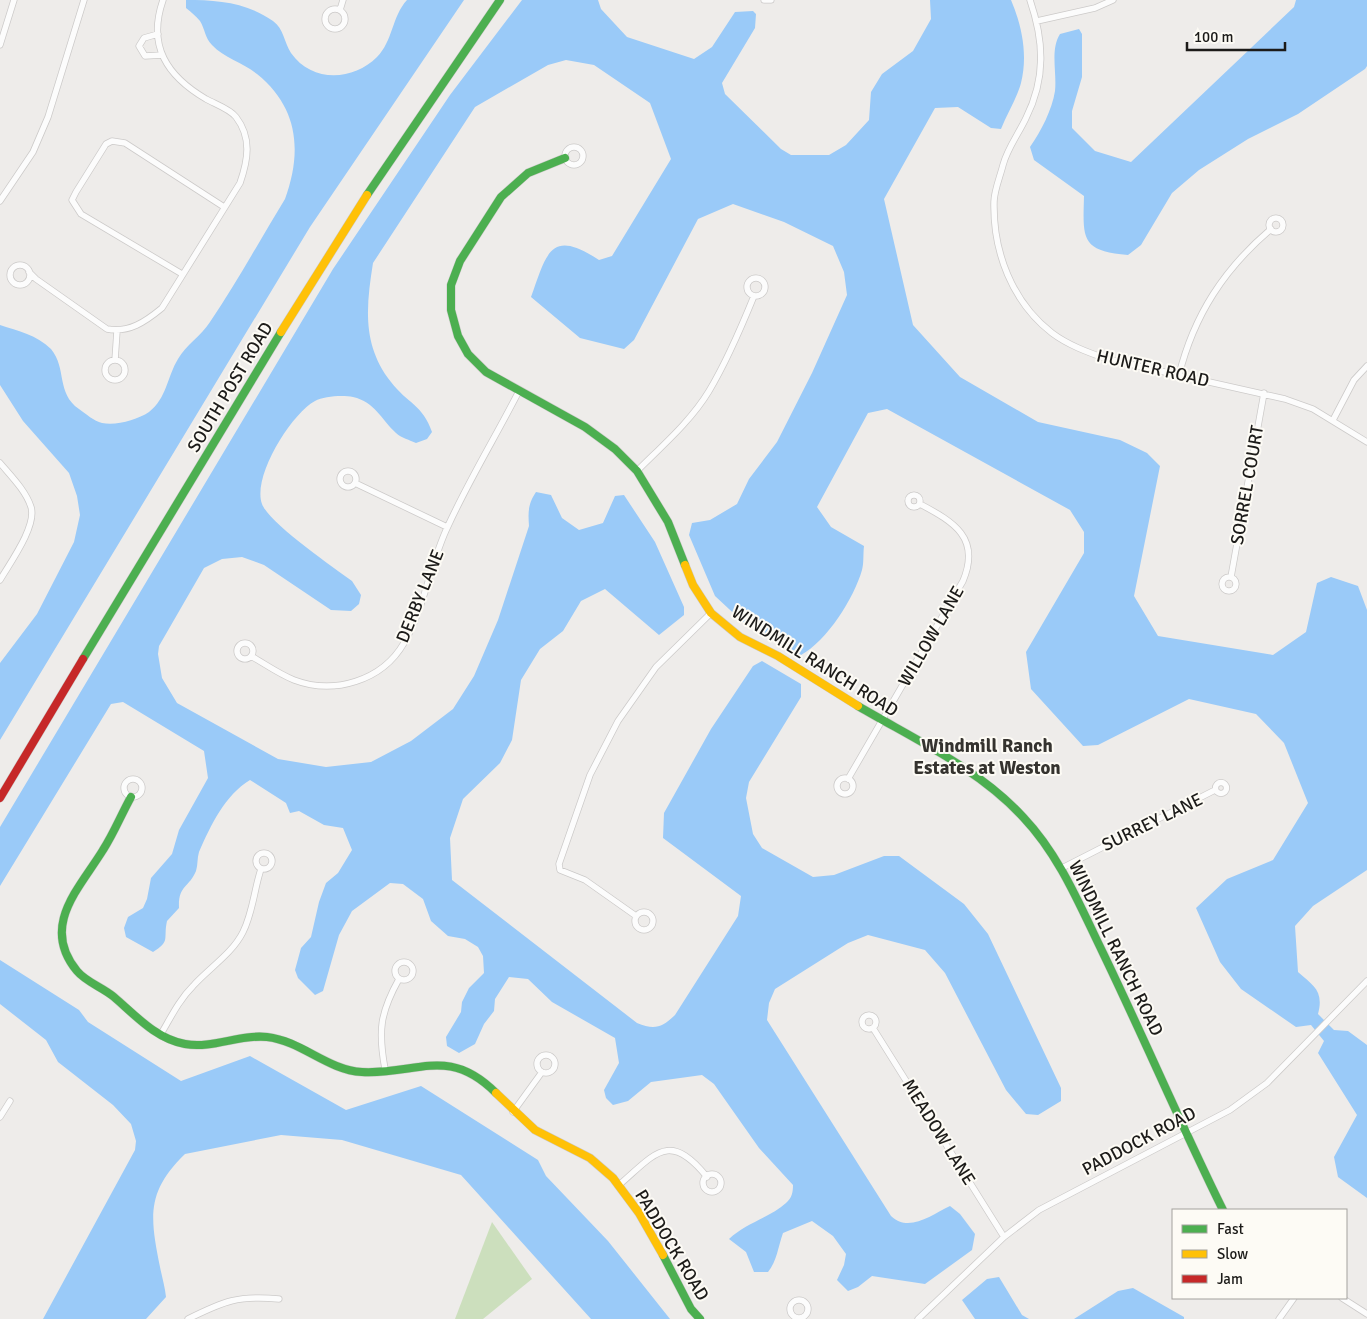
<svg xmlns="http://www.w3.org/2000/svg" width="1367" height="1319" viewBox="0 0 1367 1319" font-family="Signika,sans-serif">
	<rect width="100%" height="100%" fill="#eeecea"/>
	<!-- green -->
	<path fill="#ccdfbd" d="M492 1222 532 1279 483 1319H455Z"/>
	<!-- water -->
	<path fill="#9acaf8" d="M186 0C217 0 246 2 273 21 284 29 284 42 291 53 312 83 353 81 377 57 393 41 392 16 407 0H464L310 227 0 740V663L37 614 74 542 80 515 77 496 69 473 23 421 0 385V325C18 331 37 335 51 349 67 368 56 393 79 409 86 414 94 421 102 423 116 426 137 420 149 412 167 398 167 377 178 359 186 345 201 336 210 322 237 282 260 240 285 199 302 152 299 108 257 74 244 63 224 58 212 45 205 38 205 29 200 21 196 16 191 12 186 8Z
		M522 0H598L601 9 627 37 694 59 712 47 735 12 753 11 756 14 755 28 722 83 725 94 781 149 791 155H829L846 145 869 120 871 92 882 74 913 51 931 19 930 0H1011C1022 26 1028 55 1021 83 1017 98 1007 114 1001 129L991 128 958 107 935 108 884 199 913 325 960 377 1038 422 1120 440 1147 453 1160 466 1134 596 1158 636 1273 655 1306 632 1317 583 1331 577 1358 586 1367 610V870L1313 906 1295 926 1298 972C1314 986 1324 991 1318 1014L1334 1030 1348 1031 1367 1045V1198L1338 1177 1334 1157 1357 1115 1318 1053 1324 1041 1311 1025 1296 1027 1241 989 1220 962 1196 908 1227 879 1273 860 1308 803 1284 743 1256 714 1189 699 1098 745 1083 746 1031 689 1026 652 1084 553V532L1070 510 887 409 868 413 817 507 831 527 864 546C863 554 864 563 862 570 854 598 827 641 801 655L743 622 715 596 689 535 692 523 710 520 737 504 749 479 777 442 812 373 847 295 844 272 833 246 784 222 733 204 698 219 634 340 624 349 580 338 531 297C547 253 550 228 599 260L612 256 671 159 650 103 594 65 566 60 548 65 475 107 373 263C366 307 362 345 391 382 407 403 423 405 432 432L427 439 416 443C410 440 401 438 396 433 381 419 375 402 353 397 343 395 324 396 315 401 291 414 252 477 262 504 269 523 333 567 352 581L361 595 359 604 351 611 331 610 264 565 242 557 222 559 204 568 159 646 158 654 162 678 177 703 278 759 326 767 371 762 411 741 453 709 474 676 498 620 529 526C528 512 528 504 536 492L551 495 562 518 579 530 603 523 615 496 624 495 655 542 684 607V615L659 635 605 589 581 601 563 631 540 649 521 680 512 740 500 763 463 799 450 838 452 880 637 1023C654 1030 662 1028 675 1015L738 916 741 896 663 838 664 813 711 729 753 666 762 661 801 684V697L749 782 746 798 753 834 762 848 813 877 834 875 884 856H899L964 904 988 934 1061 1088V1101L1038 1115 1026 1114 1006 1090 945 973 925 950 868 935 848 943 775 989 769 1003 767 1020 891 1216C909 1233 931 1215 950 1206L960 1214 975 1234 972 1250 925 1284 872 1276 858 1287 848 1291 837 1280 844 1265 846 1254 833 1236 812 1221 783 1233C778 1247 777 1261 768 1272H754L746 1252 729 1239C746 1223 771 1217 786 1203 792 1198 793 1192 793 1185L759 1148 714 1084 702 1075 651 1082 628 1101 613 1105 606 1098 604 1090 619 1063 615 1038 552 1002 528 979 509 977 495 999 494 1011 484 1024 475 1044 459 1053 447 1046 446 1037 461 1012 462 1002 469 988 484 973 483 956 478 947 465 939 448 936 431 921 423 899 403 884 390 883 352 911 339 935 323 991 315 995 298 978 295 970 301 948 311 937 319 902 326 883 338 873 352 850 343 828 324 825 299 811 290 813 286 803 250 780C225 795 211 825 199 852 197 858 198 865 196 871 189 888 178 885 179 908L167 921C163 939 171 941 153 952L126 937 124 928 128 917 143 908 147 899 151 878 172 854 179 830 208 778 204 751 123 702 111 704 0 886V827L333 269 450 95Z
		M1296 0H1367V66L1365 69 1298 114 1248 139 1199 170 1172 193 1141 245 1128 255C1080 251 1083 238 1084 196L1034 160 1030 147C1041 131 1052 110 1055 91 1057 72 1050 50 1060 34L1079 29 1082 34V77L1072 111V128L1095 151 1131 162 1294 7Z
		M0 960 79 1010 88 1022 181 1081 250 1056 346 1110 421 1086 538 1160 546 1176 608 1241 670 1319H591L461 1175 342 1140 281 1135 185 1154C146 1192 150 1217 160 1267 162 1277 165 1287 166 1297L146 1319H43L135 1150 136 1141 131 1124 113 1105 58 1062 46 1040 0 1004Z
		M999 1277 1022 1315 1029 1319H975L962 1300 987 1279Z
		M1133 1288 1184 1317V1319H1074L1118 1291Z"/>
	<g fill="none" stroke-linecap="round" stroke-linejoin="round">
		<defs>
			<path id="street" d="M764 0H771
				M1030 0C1044 41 1046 78 1026 118 1019 133 1007 149 1003 165 1000 177 994 191 994 202 993 252 1012 302 1052 333 1068 345 1087 352 1107 359L1285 399 1313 409 1367 442
				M325 19a10 10 0 1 1 20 0a10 10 0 1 1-20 0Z
				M340 10 343 0
				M1037 21 1095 8 1113 0
				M158 34 144 38 139 46 145 56 162 55
				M0 45 14 0
				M565 156a9 9 0 1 1 18 0a9 9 0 1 1-18 0Z
				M0 201 33 152 48 117 84 0
				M1269 225a7 7 0 1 1 14 0a7 7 0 1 1-14 0Z
				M10 275a10 10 0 1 1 20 0a10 10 0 1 1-20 0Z
				M29 272 36 279 107 329C129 333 145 322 162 308L240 183C248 160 252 138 236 117 230 109 215 104 206 99 167 76 147 46 163 0
				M182 274 81 214 72 200 76 192 106 144 112 141 125 143 224 207
				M747 287a9 9 0 1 1 18 0a9 9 0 1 1-18 0Z
				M105 370a10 10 0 1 1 20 0a10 10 0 1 1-20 0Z
				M115 360 117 331
				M1179 375C1194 315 1224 269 1271 229
				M1333 420 1354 380 1367 366
				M0 463C11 476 26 491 31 507 37 526 10 563 0 580
				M340 479a8 8 0 1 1 16 0a8 8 0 1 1-16 0Z
				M637 471C662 446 691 421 709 391 727 361 741 328 754 296
				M355 483 447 527
				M908 501a6 6 0 1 1 12 0a6 6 0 1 1-12 0Z
				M1231 577 1264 393
				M1222 584a7 7 0 1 1 14 0a7 7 0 1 1-14 0Z
				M237 651a8 8 0 1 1 16 0a8 8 0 1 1-16 0Z
				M251 656C265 664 279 674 294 680 334 695 382 681 404 643 425 607 430 563 448 526 469 480 496 436 519 391
				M837 786a8 8 0 1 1 16 0a8 8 0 1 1-16 0Z
				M848 779 963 581C981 538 954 522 920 504
				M124 788a9 9 0 1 1 18 0a9 9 0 1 1-18 0Z
				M1215.5 788a5.5 5.5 0 1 1 11 0a5.5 5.5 0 1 1-11 0Z
				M256 861a8 8 0 1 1 16 0a8 8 0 1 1-16 0Z
				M1062 868 1215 790
				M635 921a9 9 0 1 1 18 0a9 9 0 1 1-18 0Z
				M636 916 585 880 560 870 559 864 590 775 618 721 656 667 711 613
				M395 971a9 9 0 1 1 18 0a9 9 0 1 1-18 0Z
				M862 1022a7 7 0 1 1 14 0a7 7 0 1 1-14 0Z
				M873 1028 1004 1237
				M161 1034C171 1017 179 1000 193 986 209 968 232 954 243 932 253 912 254 890 261 869
				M537 1064a9 9 0 1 1 18 0a9 9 0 1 1-18 0Z
				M385 1069C378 1031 380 1013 399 979
				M513 1112 542 1072
				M0 1117 10 1101
				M703 1183a9 9 0 1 1 18 0a9 9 0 1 1-18 0Z
				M619 1185C655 1154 669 1130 707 1177
				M1342 1298 1367 1314
				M790 1309a9 9 0 1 1 18 0a9 9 0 1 1-18 0Z
				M188 1319C224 1301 239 1295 279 1299
				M918 1319 1004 1237 1039 1210 1230 1110 1267 1083 1367 981
				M1279 1319 1294 1298"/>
			<path id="fast" d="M565 158 528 173 501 197 460 261 451 285V310L458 336 468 354 486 372 585 427 615 449 637 471 668 522 685 565
				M367 195 500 0
				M83 659 281 332
				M858 706C914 739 978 768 1023 817 1060 856 1080 906 1103 953 1144 1038 1181 1125 1223 1210
				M131 797C121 815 114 833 103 850 79 889 40 926 77 971 86 982 102 987 114 997 135 1015 156 1039 185 1044 213 1049 239 1034 267 1037 302 1041 327 1070 362 1072 417 1075 448 1045 496 1093
				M663 1255 691 1309 700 1319"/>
			<path id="slow" d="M281 332 367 195
				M685 565 693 585 711 613 740 637 778 656 858 706
				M496 1093 535 1130 590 1158 613 1178 639 1213 663 1255"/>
			<path id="jam" d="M0 798 83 659"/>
		</defs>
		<!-- street casing -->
		<use href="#street" stroke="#cccac9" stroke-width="7"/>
		<!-- fast casing -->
		<use href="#fast" stroke="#cccac9" stroke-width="9"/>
		<!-- slow casing -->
		<use href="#slow" stroke="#cccac9" stroke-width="9"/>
		<!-- jam casing -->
		<use href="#jam" stroke="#cccac9" stroke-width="9"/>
		<!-- street -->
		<use href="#street" stroke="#fcfcfc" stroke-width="5.5"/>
		<!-- fast -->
		<use href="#fast" stroke="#4caf50" stroke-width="8"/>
		<!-- slow -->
		<use href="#slow" stroke="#ffc107" stroke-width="8"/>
		<!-- jam -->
		<use href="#jam" stroke="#c62828" stroke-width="8"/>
	</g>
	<g text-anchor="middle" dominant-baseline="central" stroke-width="4" stroke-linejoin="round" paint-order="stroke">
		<!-- street labels -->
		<g font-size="18" fill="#1c1b19" stroke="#fdfbf5">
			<text transform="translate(1153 368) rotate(13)">HUNTER ROAD</text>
			<text transform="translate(230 387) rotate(-59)">SOUTH POST ROAD</text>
			<text transform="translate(1247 485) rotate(-80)">SORREL COURT</text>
			<text transform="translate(420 596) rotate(-68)">DERBY LANE</text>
			<text transform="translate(931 636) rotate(-60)">WILLOW LANE</text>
			<text transform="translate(815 661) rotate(32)">WINDMILL RANCH ROAD</text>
			<text transform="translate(1152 822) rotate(-26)">SURREY LANE</text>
			<text transform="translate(1116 948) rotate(64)">WINDMILL RANCH ROAD</text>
			<text transform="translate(939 1132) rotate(58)">MEADOW LANE</text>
			<text transform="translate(1139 1141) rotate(-28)">PADDOCK ROAD</text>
			<text transform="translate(672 1245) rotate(59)">PADDOCK ROAD</text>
		</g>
		<!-- neighbourhood labels -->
		<g font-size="19" font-weight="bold" fill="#35332f" stroke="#fdfbf5">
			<text x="987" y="746">Windmill Ranch<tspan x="987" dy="22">Estates at Weston</tspan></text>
		</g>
	</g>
	<!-- legend -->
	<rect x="1172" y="1209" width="175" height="90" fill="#fdfbf5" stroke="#a3a19d"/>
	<rect x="1182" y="1225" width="25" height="8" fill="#4caf50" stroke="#a3a19d"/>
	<text x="1217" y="1234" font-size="15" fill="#1c1b19">Fast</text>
	<rect x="1182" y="1250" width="25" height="8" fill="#ffc107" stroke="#a3a19d"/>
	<text x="1217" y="1259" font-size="15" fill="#1c1b19">Slow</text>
	<rect x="1182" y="1275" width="25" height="8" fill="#c62828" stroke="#a3a19d"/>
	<text x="1217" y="1284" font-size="15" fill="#1c1b19">Jam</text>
	<!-- scale -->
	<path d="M1187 42v8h98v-8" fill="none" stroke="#1c1b19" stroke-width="2.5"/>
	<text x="1194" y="42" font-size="15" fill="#1c1b19" stroke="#fdfbf5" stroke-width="4" paint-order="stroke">100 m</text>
</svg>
